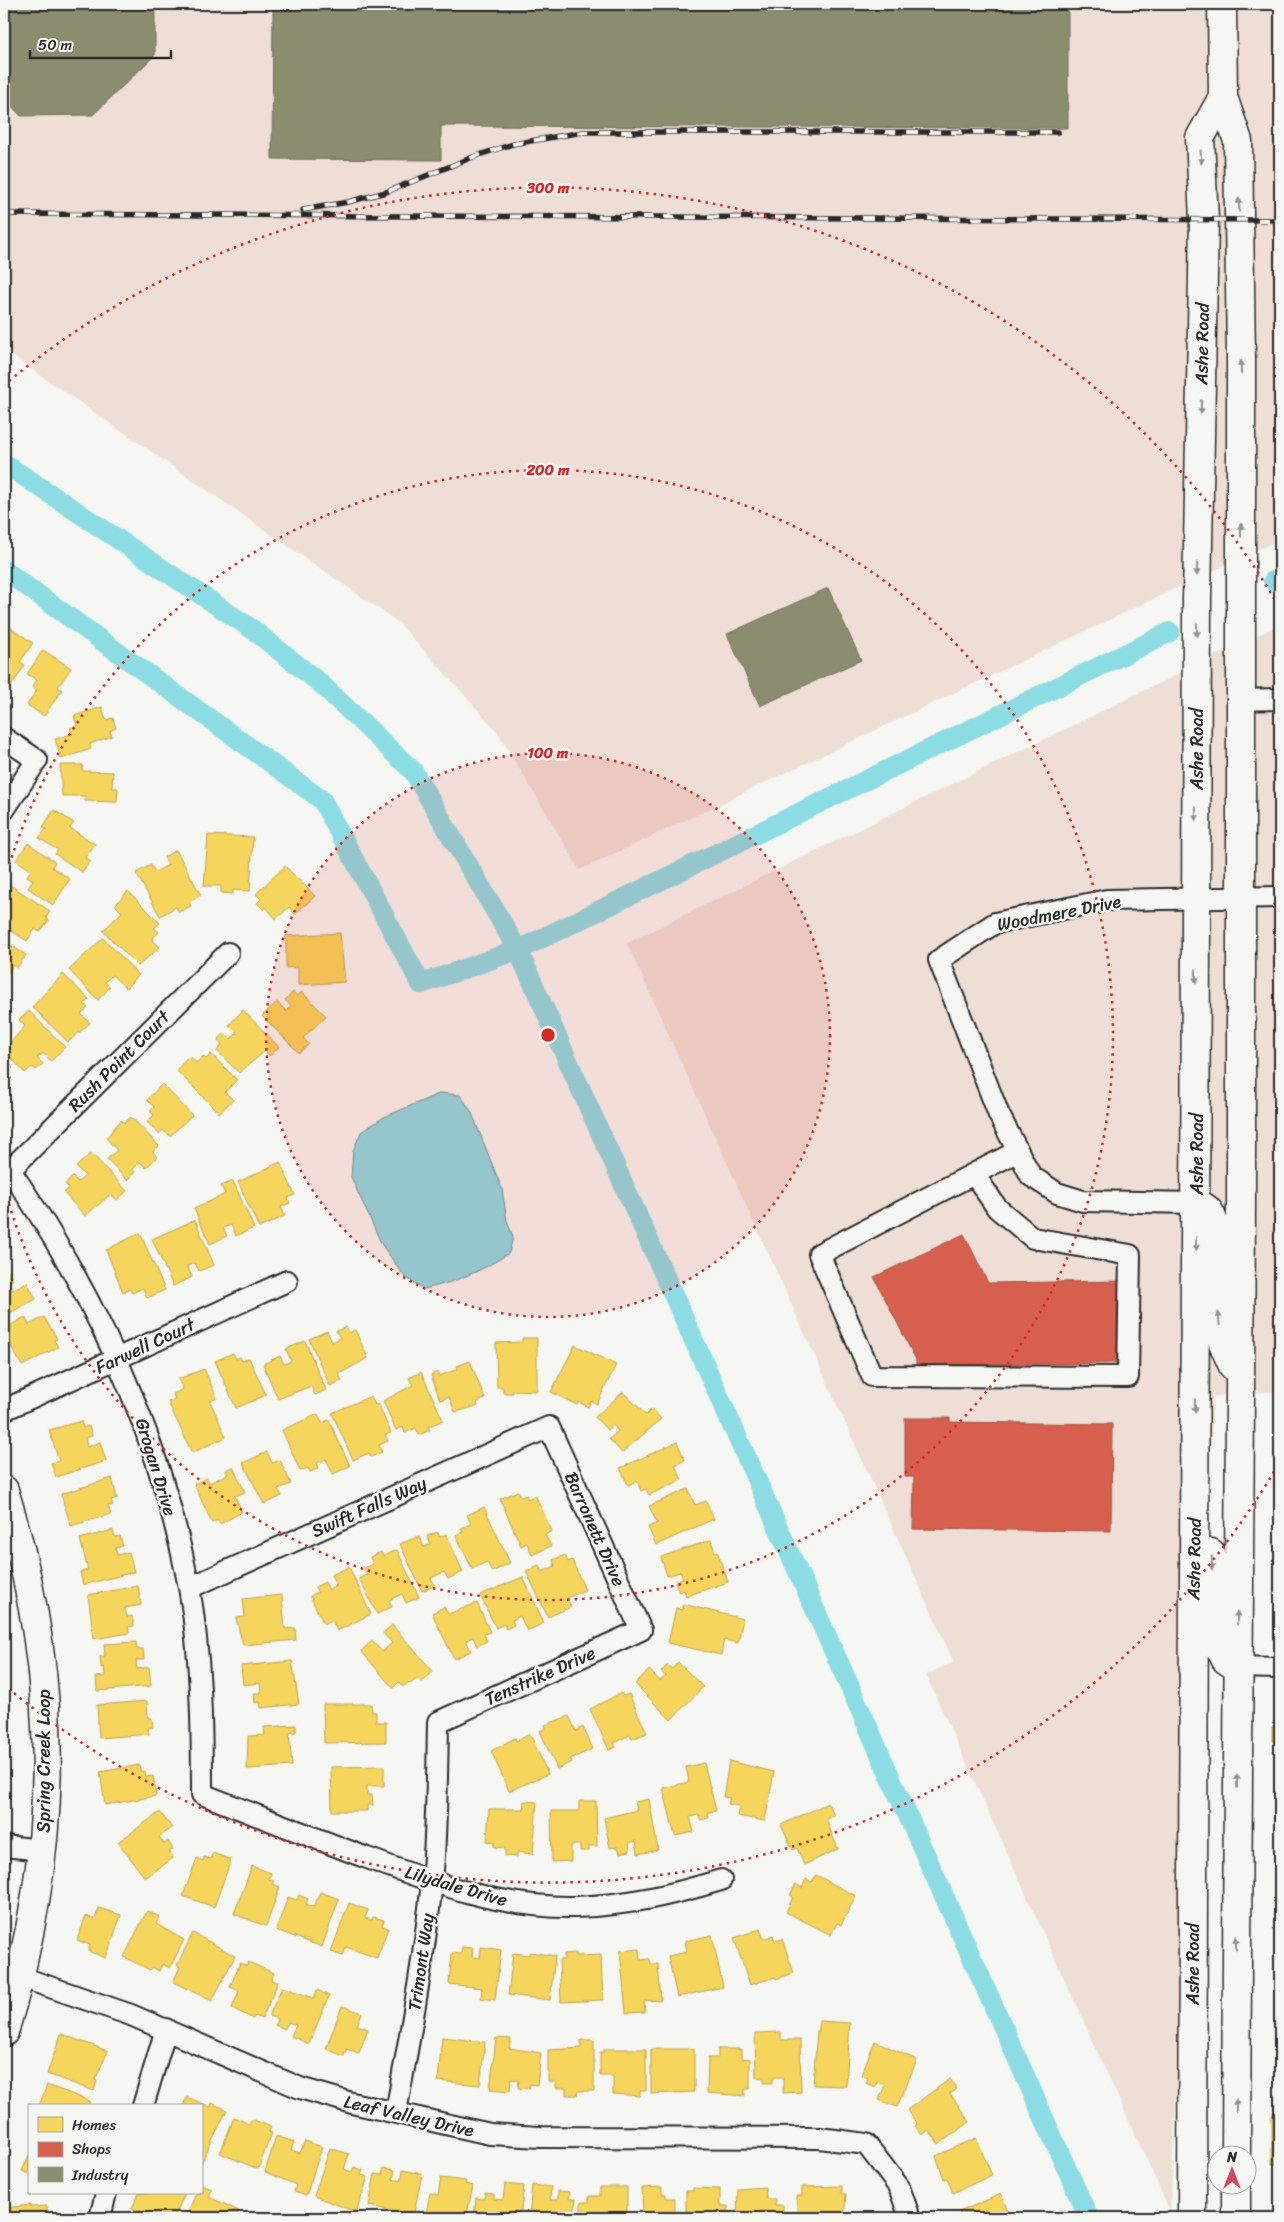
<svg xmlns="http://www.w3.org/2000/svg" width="1284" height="2222" viewBox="0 0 1284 2222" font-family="Sriracha,sans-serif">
	<rect width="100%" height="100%" fill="#f6f6f2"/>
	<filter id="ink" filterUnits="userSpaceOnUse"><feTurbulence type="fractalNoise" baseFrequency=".02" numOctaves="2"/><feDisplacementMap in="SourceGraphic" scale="10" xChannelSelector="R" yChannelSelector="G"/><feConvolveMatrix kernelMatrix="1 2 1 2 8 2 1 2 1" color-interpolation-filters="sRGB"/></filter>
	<g filter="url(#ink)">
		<!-- built -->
		<path fill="#eeded5" d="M4 4H1280V539L580 870 497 731 398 622 4 350Z
			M1280 624V1391L1213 1396 1170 2211 926 1675 954 1662 627 943Z"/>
		<!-- water -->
		<path fill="#8bdce3" stroke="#659599" d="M441 1093 460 1095 471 1111 502 1189 507 1221 513 1237 509 1253C484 1270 454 1283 424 1289L405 1277 382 1245 351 1177 353 1151 361 1132 384 1117Z"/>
		<!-- homes -->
		<path fill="#f6d55c" stroke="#b9a24d" d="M6 625 33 643 20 662 25 665 8 691 4 689V629Z
			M43 650 71 668 58 687 62 690 44 716 27 705 37 690 32 687 37 680 27 674Z
			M102 707 106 720 113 718 116 728 110 731 112 736 90 744 91 749 61 759 55 739 72 734 70 728 77 726 74 716Z
			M60 765H83L82 771 113 772 112 788H118L117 802 85 801V796H62Z
			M54 810 74 823 70 828 95 844 85 858 90 861 82 872 55 854 58 850 39 838 46 829 43 827Z
			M208 835 253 837 250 891 233 890V894L221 893V886H204Z
			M28 843 55 862 52 867 70 879 53 905 28 888 33 880 27 876 31 870 16 860Z
			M176 850 201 895 189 902 191 906 179 912 176 907 160 916 136 873 151 865 155 872 168 865 164 857Z
			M285 866 315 896 295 914 289 907 276 919 266 907 264 910 257 903 261 899 256 894Z
			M4 881 50 911 46 918 49 920 40 932 35 929 27 941 4 926Z
			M128 891 160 923 154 928 159 932 152 939 160 947 138 966 103 931 122 912 115 905Z
			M340 933 345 982 298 985V967L286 968V936Z
			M103 938 139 975 126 988 112 975 105 982 110 987 98 1000 69 970Z
			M4 941 26 955 17 968 13 965 4 979Z
			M63 974 89 999 84 1004 88 1008 81 1014 90 1023 68 1042 32 1007Z
			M293 992 297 996 302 992 326 1016 303 1038 309 1044 299 1053 262 1016 277 1002 286 1011 291 1006 285 1000Z
			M243 1010 279 1047 270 1056 265 1051 239 1073 217 1051 222 1045 218 1040 225 1033 231 1039 237 1033 229 1025Z
			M29 1011 65 1047 51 1061 43 1053 37 1058 43 1064 36 1070 32 1067 25 1073 4 1050 25 1026 19 1020Z
			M211 1054 237 1080 225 1092 233 1100 219 1113 176 1070 190 1056 196 1063 203 1056 206 1059Z
			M4 1059 13 1068 8 1074 12 1078 5 1084Z
			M162 1084 192 1115 170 1136 163 1130 159 1134 147 1122 154 1115 150 1111 154 1107 147 1100Z
			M131 1117 159 1146 153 1152 157 1157 146 1168 140 1162 133 1169 135 1172 127 1180 107 1159 117 1150 106 1138 121 1120 124 1123Z
			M91 1153 127 1191 117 1200 111 1194 85 1216 64 1193 69 1188 65 1184 73 1177 78 1182 85 1176 76 1167Z
			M280 1162 295 1195 288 1198 290 1203 281 1207 285 1216 259 1228 238 1182Z
			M233 1181 254 1228 236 1236 231 1225 223 1228 227 1236 210 1244 194 1209 225 1194 221 1186Z
			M195 1220 214 1265 199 1271 195 1263 187 1266 192 1277 173 1286 152 1239Z
			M140 1233 165 1290 147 1298 143 1288 132 1293 130 1289 123 1292 106 1250Z
			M8 1271 13 1280 8 1282 12 1290 27 1282 36 1299 4 1316V1273Z
			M25 1317 29 1325 44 1317 57 1339 54 1340 58 1347 22 1366 4 1333V1329Z
			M346 1327 349 1333 355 1330 368 1358 339 1374 342 1381 330 1386 309 1339 327 1331 332 1342 340 1338 336 1331Z
			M522 1338H537V1391L513 1390V1393H503V1387H497L496 1343 522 1342Z
			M305 1341 326 1390 315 1395 311 1386 278 1399 263 1364 280 1356 284 1364 291 1361 286 1349Z
			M575 1345 616 1365 597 1404 591 1401 588 1407 579 1402 577 1405 551 1392Z
			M233 1353 236 1359 240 1357 242 1361 249 1358 266 1395 236 1408 215 1361Z
			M470 1361 485 1399 477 1402 478 1406 455 1412 449 1397 440 1400 431 1375 438 1372 439 1376 458 1369 457 1366Z
			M204 1369 217 1398 210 1401 226 1437 192 1453 168 1402 175 1399 173 1394 183 1389 178 1379Z
			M421 1372 443 1420 428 1427 430 1430 419 1435 416 1428 405 1433 403 1427 396 1430 383 1401 413 1385 409 1378Z
			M623 1392 646 1415 652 1409 661 1419 622 1453 609 1439 618 1431 613 1425 607 1430 595 1417Z
			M371 1396 375 1405 378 1404 391 1433 385 1435 388 1441 379 1445 382 1452 371 1457 369 1453 353 1460 332 1413Z
			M318 1414 322 1423 329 1420 350 1466 333 1474 326 1459 317 1463 319 1468 310 1472 308 1468 300 1471 282 1430Z
			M81 1421 83 1428 89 1426 92 1436 85 1438 87 1447 100 1442 106 1461 56 1477 51 1463 59 1461 49 1430Z
			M677 1442 685 1460 675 1465 682 1480 649 1495 646 1489 641 1491 637 1481 628 1485 620 1468Z
			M267 1452 272 1463 280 1460 291 1484 278 1489 282 1496 264 1504 243 1463Z
			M233 1467 245 1492 235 1496 242 1512 220 1524 218 1520 212 1523 194 1484 207 1478 209 1483 228 1474 226 1470Z
			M112 1478 117 1498 111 1500 113 1505 108 1506 111 1514 71 1526 61 1494Z
			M688 1489 695 1505 706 1501 714 1519 656 1545 648 1527 657 1523 649 1506Z
			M518 1491 521 1497 526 1495 528 1499 535 1495 552 1531 545 1535 551 1546 532 1555 527 1543 521 1546 500 1499Z
			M484 1507 510 1563 492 1572 487 1562 472 1569 456 1535 463 1532 461 1528 471 1524 467 1515Z
			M113 1530 115 1537 120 1536 123 1546 115 1548 117 1555 129 1552 134 1572 83 1585 80 1572 88 1570 80 1539Z
			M437 1532 440 1537 446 1534 463 1572 448 1579 444 1572 431 1578 435 1586 422 1591 400 1544 419 1536 424 1547 431 1544 427 1536Z
			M711 1540 715 1552 717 1551 728 1582 686 1596 684 1590 679 1592 675 1581 683 1578 680 1572 667 1576 661 1557Z
			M397 1550 419 1597 406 1603 402 1594 389 1600 392 1607 377 1614 359 1578 367 1575 364 1568 373 1564 370 1557 381 1552 383 1556Z
			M565 1555 568 1562 572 1560 585 1590 567 1598 571 1607 548 1617 526 1571 539 1565 542 1572 555 1566 553 1560Z
			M349 1567 371 1614 337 1631 332 1620 324 1624 310 1596 318 1592 315 1587 325 1582 329 1590 336 1586 331 1575Z
			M523 1577 544 1623 527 1631 520 1616 512 1620 514 1625 506 1629 504 1624 496 1628 480 1595Z
			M138 1586 141 1605 125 1608 127 1617 132 1616 134 1626 128 1627 129 1633 94 1639 88 1595Z
			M282 1595 285 1629 295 1628 296 1640 243 1645 236 1618 245 1617 243 1599Z
			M477 1603 490 1632 484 1634 487 1641 477 1646 473 1637 466 1640 471 1651 454 1659 432 1613 444 1607 448 1614Z
			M683 1604 743 1619 738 1643 724 1640 721 1655 668 1643 676 1608 682 1610Z
			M392 1625 433 1671 421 1682 418 1678 410 1684 409 1682 403 1687 399 1682 393 1688 361 1651 372 1641 382 1652 392 1643 383 1633Z
			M136 1642 137 1649H143L144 1660H136L137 1669 149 1667 151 1686 97 1691 96 1677 105 1676 104 1667 101 1668 100 1656H105L104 1644Z
			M292 1661 299 1704 261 1708 260 1702 255 1703 254 1693H261L260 1683 243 1685 241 1666Z
			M678 1662 703 1687 671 1720 635 1684 649 1670 660 1681 666 1676 661 1672 668 1665 672 1669Z
			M621 1693 623 1696 629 1694 647 1733 632 1739 630 1735 614 1743 616 1747 609 1750 590 1709Z
			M147 1701 148 1718H152L153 1727 148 1728 149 1734 99 1738 97 1705Z
			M323 1704H371L372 1712H376V1722H386V1742L324 1743Z
			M569 1716 576 1731 583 1727 593 1749 570 1759 572 1762 557 1769 540 1731 546 1728 545 1725Z
			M296 1725V1732L289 1733 292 1766 247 1769 248 1736 265 1735 264 1727Z
			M1272 1727H1280V1740L1272 1741Z
			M530 1734 548 1774 509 1791 491 1751 515 1738 516 1741Z
			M729 1761 774 1772 765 1821 737 1816 739 1806 728 1804 730 1798 723 1797Z
			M704 1763 716 1811 708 1812 709 1818 700 1820 699 1815 690 1817 694 1832 675 1836 663 1788 689 1782 686 1767Z
			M139 1765 141 1772 145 1771 146 1777 153 1776 156 1796 105 1805 100 1772Z
			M384 1766V1786H367V1795H372L373 1805H367V1811H332L331 1767Z
			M649 1799 658 1850 638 1854 636 1841 629 1843 630 1851 620 1853 618 1847 610 1848 604 1818 637 1810 635 1802Z
			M524 1801 537 1802 533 1854 517 1852V1857L505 1856V1848L494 1847V1842L487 1841 489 1809H523Z
			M579 1801H596L597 1846H589V1851H580V1845H571V1861L552 1862 551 1811H579Z
			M828 1803 834 1815 826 1819 838 1849 804 1865 797 1848 793 1850 781 1825Z
			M160 1812 172 1828 159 1837 164 1844 168 1841 173 1849 169 1852 173 1858 145 1878 118 1842Z
			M213 1853 231 1860 214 1907 183 1896 197 1858 203 1861 204 1857 210 1859Z
			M252 1866 271 1873 269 1879 274 1881 272 1884 280 1887 266 1926 234 1914Z
			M816 1875 856 1896 841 1925 837 1923 831 1935 786 1912 793 1897 790 1895 796 1884 802 1888 806 1879 812 1882Z
			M320 1892 339 1899 322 1947 276 1930 288 1897 297 1900 299 1895 308 1899 306 1904 314 1907Z
			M349 1903 368 1910 365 1918 372 1920 373 1917 384 1920 382 1926 388 1928 377 1958 346 1947 343 1956 331 1952Z
			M99 1908 121 1915 106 1958 88 1951 90 1945 77 1940 86 1916 95 1919Z
			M147 1911 160 1917 156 1924 184 1940 170 1968 162 1964 159 1971 152 1967 150 1970 124 1957Z
			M1276 1915H1280V1935H1276Z
			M760 1929 764 1939 773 1935 775 1941 782 1939 794 1973 776 1979 775 1977 750 1985 734 1938Z
			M193 1933 235 1956 212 2001 173 1982 180 1967 177 1965Z
			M712 1935 723 1987 677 1997 668 1956 687 1952 685 1941Z
			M462 1947 473 1948 472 1957 480 1958 481 1947 501 1950 495 2000 481 1998 482 1988 449 1984 452 1953 461 1954Z
			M639 1949 640 1960 650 1959 651 1964H658L661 2000 644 2001 645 2012 626 2013 620 1951Z
			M530 1952 555 1956 550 2000 508 1995 513 1953 529 1955Z
			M576 1953V1956L601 1955 603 2000 561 2002 559 1960H564V1954Z
			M248 1962 274 1973 271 1980 278 1982 262 2019 255 2016 253 2019 232 2008 239 1991 230 1987 240 1963 247 1966Z
			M282 1987 314 1998 317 1990 329 1996 309 2044 291 2036 296 2025 288 2022 285 2029 275 2025 277 2019 269 2016Z
			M342 2006 362 2013 357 2025 368 2029 359 2053 346 2049 344 2056 326 2049Z
			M819 2021 850 2023 846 2086 813 2085 817 2031H819Z
			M781 2032V2040H800L801 2092 783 2093V2077H773V2083H764V2077L756 2078 755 2033Z
			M61 2034 108 2051 95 2080 97 2081 94 2091 47 2074Z
			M442 2037 485 2042 480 2085 438 2081Z
			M496 2038 511 2039 509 2048 541 2053 537 2085 530 2084 529 2089 518 2088 519 2080 511 2079 510 2091 490 2089Z
			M581 2040H594V2091H578L577 2095H566V2088H556V2082H548V2050L581 2048Z
			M875 2041 917 2060 897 2107 879 2100 885 2085 877 2082 875 2087 866 2083 868 2078 861 2075Z
			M604 2049H646V2091H640V2096L613 2094V2076H600V2052H604Z
			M651 2049H694V2092L651 2094Z
			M718 2049H741V2058L750 2059V2089H745V2096L707 2093 708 2058H718Z
			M950 2079 957 2089 950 2094 970 2122 939 2144 929 2130 922 2135 915 2126 917 2124 907 2110Z
			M47 2085 90 2101 88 2106H39Z
			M187 2097 211 2107 212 2103 227 2110 201 2163V2106H183Z
			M1274 2106H1280V2164H1272V2115H1274Z
			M234 2117 249 2124 251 2120H254L271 2127 269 2132 272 2133 258 2169 220 2153Z
			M276 2136 294 2142 291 2150 300 2153 305 2141 322 2147 306 2196 294 2192 296 2185 265 2172Z
			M976 2138 992 2175 953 2193 947 2178 944 2179 936 2156Z
			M330 2148 349 2154 344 2169 352 2172 354 2167 363 2170 361 2175 368 2177 356 2212 314 2196Z
			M29 2155V2174L22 2171Z
			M384 2168 395 2170 393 2179 401 2181 403 2170 422 2174 413 2218H400L401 2213 369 2206 375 2174 382 2175Z
			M441 2178 466 2181 465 2184 473 2186 466 2218H425L430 2193 438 2195Z
			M505 2184 524 2186 520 2218H474L476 2198 484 2199 485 2193 494 2194V2199L503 2200Z
			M201 2185 212 2189 209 2197 239 2211 236 2218H186L196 2193H201Z
			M532 2185 551 2187 550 2200H558V2191L570 2192 569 2199H576L574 2218H529Z
			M842 2186V2194H846L844 2218H797V2196H802V2187Z
			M600 2187H627V2218H581V2202H589V2196H600Z
			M662 2187V2194H666V2198H675V2218H643L642 2188Z
			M765 2187 766 2199H775V2205H783V2218H737L738 2189Z
			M693 2188 720 2189V2206H728V2218H686V2191H693Z
			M139 2193H185L174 2218H149L132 2208Z
			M1001 2194 1011 2218H961L959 2212Z
			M30 2205V2207L47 2206 48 2218H4V2208Z"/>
		<!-- shops -->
		<path fill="#d6604d" stroke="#a35043" d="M964 1234 988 1283 1123 1281 1124 1363 916 1365V1360L874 1277Z
			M905 1418H950V1422L1112 1424 1111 1531 913 1529 914 1477H905Z"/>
		<!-- industry -->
		<path fill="#8c8c6e" stroke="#6f6f5a" d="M4 4H152L155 6V55L93 115 21 116 4 98Z
			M273 4H1068V128L441 126V160L272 159Z
			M828 588 861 660 760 706 727 634Z"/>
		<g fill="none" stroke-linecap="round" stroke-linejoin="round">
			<!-- canal -->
			<path stroke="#8bdce3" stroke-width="20" d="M4 463 252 629 320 683 413 771 518 950 1089 2218
				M4 570 322 800 421 984 518 950 1170 632
				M1273 581 1280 578"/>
			<defs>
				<path id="street" d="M1240 700 1280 699
					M4 738 37 760 4 810
					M228 953 10 1170C96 1296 160 1436 189 1587 201 1655 202 1725 202 1794 253 1814 303 1833 354 1853 426 1880 498 1909 576 1907 628 1905 672 1895 721 1880
					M974 1174 997 1208 1033 1238 1130 1255 1128 1377 872 1376 819 1254 1018 1151
					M1197 1203 1083 1201 1057 1193 1031 1176 999 1115 939 960 995 923 1107 900 1280 897
					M4 1410 287 1281
					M189 1588 549 1427 641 1630 438 1722C437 1775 437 1829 432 1882 424 1959 410 2036 396 2112
					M1237 1667 1280 1668
					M4 1846 43 1850
					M21 1977 131 2015 300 2088 352 2103 490 2134 540 2137 820 2138 866 2144 899 2187 910 2218
					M143 2106 166 2029
					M100 2218 106 2193"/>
				<path id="secondary" d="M1222 4 1223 97 1238 141 1241 357V1204L1236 2154
					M1197 1203C1203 1207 1208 1208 1211 1215 1222 1238 1216 1304 1221 1334 1222 1345 1229 1356 1233 1366
					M4 1490C61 1676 61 1846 4 2032
					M1211 1553 1215 1638 1226 1660 1237 1667
					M1192 2218 1197 600 1204 220 1200 138 1223 97
					M1236 2218V2184"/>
			</defs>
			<!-- street casing -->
			<use href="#street" stroke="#2b2b2b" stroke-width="24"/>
			<!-- secondary casing -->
			<use href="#secondary" stroke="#2b2b2b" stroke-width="31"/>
			<!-- street -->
			<use href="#street" stroke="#f6f6f2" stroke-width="20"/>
			<!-- secondary -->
			<use href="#secondary" stroke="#f6f6f2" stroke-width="28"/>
			<defs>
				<path id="rail" d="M303 210 348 202 386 192 473 157 513 144 583 132H1058
					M4 214 1280 220"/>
			</defs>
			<!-- rail casing -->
			<use href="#rail" stroke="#2b2b2b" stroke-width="5.5"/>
			<!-- rail -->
			<use href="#rail" stroke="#f6f6f2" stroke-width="4" stroke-dasharray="11" stroke-linecap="butt"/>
		</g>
		<!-- one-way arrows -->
		<defs><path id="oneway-solid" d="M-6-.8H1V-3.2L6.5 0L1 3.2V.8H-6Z" transform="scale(1.25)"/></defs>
		<g fill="#90908e">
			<use href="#oneway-solid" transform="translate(1201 157) rotate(87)"/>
			<use href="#oneway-solid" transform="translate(1239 205) rotate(-92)"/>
			<use href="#oneway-solid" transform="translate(1241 367) rotate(-90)"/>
			<use href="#oneway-solid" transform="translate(1201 407) rotate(91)"/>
			<use href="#oneway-solid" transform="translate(1241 530) rotate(-90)"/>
			<use href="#oneway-solid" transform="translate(1197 569) rotate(91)"/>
			<use href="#oneway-solid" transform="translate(1197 630) rotate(90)"/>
			<use href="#oneway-solid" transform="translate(1196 814) rotate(90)"/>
			<use href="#oneway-solid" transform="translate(1196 976) rotate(90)"/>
			<use href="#oneway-solid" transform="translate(1196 1244) rotate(90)"/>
			<use href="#oneway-solid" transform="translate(1219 1319) rotate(-96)"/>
			<use href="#oneway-solid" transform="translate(1195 1406) rotate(90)"/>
			<use href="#oneway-solid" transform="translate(1212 1563) rotate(88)"/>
			<use href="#oneway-solid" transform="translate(1237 1618) rotate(-90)"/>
			<use href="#oneway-solid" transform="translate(1237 1781) rotate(-90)"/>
			<use href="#oneway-solid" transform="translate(1236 1943) rotate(-90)"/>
			<use href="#oneway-solid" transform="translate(1236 2106) rotate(-90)"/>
		</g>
	</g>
	<!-- distance rings -->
	<circle cx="548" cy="1035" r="282" fill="#d62828" fill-opacity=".12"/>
	<g fill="none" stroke="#d62828" stroke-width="2.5" stroke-dasharray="2.5 5">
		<circle cx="548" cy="1035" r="282"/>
		<path d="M5 879A565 565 0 1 1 5 1191"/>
		<path d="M1278 1465A847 847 0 0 1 9 1689M9 381A847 847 0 0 1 1278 605"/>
	</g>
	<g text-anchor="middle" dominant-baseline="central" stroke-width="5" stroke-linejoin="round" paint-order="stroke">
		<!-- street labels -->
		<g font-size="18" fill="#2b2b2b" stroke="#f6f6f2">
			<text transform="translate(1202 344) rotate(-89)">Ashe Road</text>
			<text transform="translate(1197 749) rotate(-90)">Ashe Road</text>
			<text transform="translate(1059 913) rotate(-11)">Woodmere Drive</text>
			<text transform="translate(119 1061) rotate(-45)">Rush Point Court</text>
			<text transform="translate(1197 1154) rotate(-90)">Ashe Road</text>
			<text transform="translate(145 1346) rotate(-25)">Farwell Court</text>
			<text transform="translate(156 1467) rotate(73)">Grogan Drive</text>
			<text transform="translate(369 1507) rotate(-24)">Swift Falls Way</text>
			<text transform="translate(595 1529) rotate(66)">Barronett Drive</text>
			<text transform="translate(1194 1559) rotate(-89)">Ashe Road</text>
			<text transform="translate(540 1676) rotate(-24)">Tenstrike Drive</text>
			<text transform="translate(44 1761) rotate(-90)">Spring Creek Loop</text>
			<text transform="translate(456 1886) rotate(16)">Lilydale Drive</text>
			<text transform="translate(421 1962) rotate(-82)">Trimont Way</text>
			<text transform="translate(1193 1964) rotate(-90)">Ashe Road</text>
			<text transform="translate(409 2116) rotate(13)">Leaf Valley Drive</text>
		</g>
	</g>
	<circle cx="548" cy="1035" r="8" fill="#d62828" stroke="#f6f6f2" stroke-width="2.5"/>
	<g font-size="15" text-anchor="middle" font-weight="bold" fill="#d62828" stroke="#f6f6f2" stroke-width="5" stroke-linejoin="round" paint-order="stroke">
		<text x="548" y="193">300 m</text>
		<text x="548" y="475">200 m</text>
		<text x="548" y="758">100 m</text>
	</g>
	<!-- margin -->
	<rect width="1284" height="2222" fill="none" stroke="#f6f6f2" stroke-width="20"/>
	<rect x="10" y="10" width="1264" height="2202" fill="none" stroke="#2b2b2b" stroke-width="2" filter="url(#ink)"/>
	<!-- legend -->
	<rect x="28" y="2104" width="175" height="90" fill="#f6f6f2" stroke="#a5a5a2"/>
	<rect x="38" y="2117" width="25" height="15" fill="#f6d55c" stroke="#a5a5a2"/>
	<text x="72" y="2130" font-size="15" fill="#2b2b2b">Homes</text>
	<rect x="38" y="2142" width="25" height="15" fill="#d6604d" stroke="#a5a5a2"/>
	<text x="72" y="2154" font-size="15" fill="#2b2b2b">Shops</text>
	<rect x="38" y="2167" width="25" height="15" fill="#8c8c6e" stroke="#a5a5a2"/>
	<text x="72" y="2180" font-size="15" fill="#2b2b2b">Industry</text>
	<!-- north arrow -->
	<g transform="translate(1232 2170)"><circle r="24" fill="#f6f6f2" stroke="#a5a5a2"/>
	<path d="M0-4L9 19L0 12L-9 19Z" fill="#d1495b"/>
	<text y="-8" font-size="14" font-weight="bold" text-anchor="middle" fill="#2b2b2b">N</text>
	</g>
	<!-- scale -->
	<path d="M30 50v8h141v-8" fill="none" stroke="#2b2b2b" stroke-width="2.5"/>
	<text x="38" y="50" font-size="15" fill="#2b2b2b" stroke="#f6f6f2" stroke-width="4" paint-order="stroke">50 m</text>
</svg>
